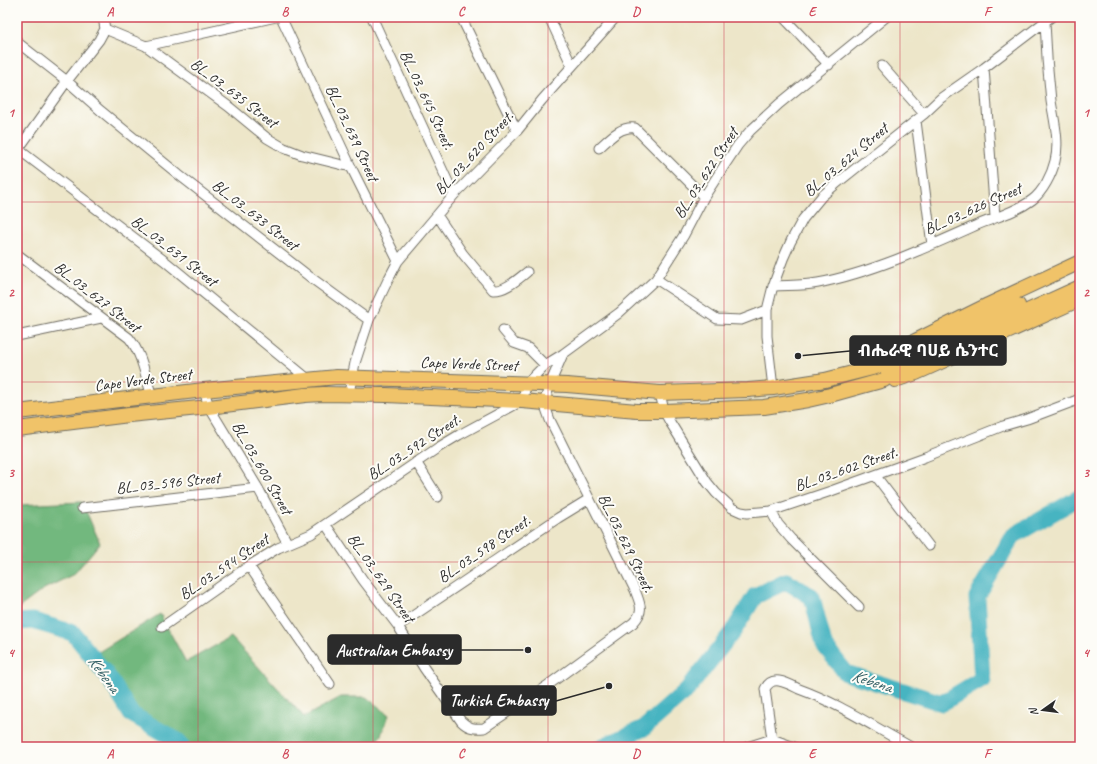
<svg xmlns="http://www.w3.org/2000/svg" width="1097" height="764" viewBox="0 0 1097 764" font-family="Caveat,'Noto Sans Ethiopic',sans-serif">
	<rect width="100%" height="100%" fill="#fdfcf7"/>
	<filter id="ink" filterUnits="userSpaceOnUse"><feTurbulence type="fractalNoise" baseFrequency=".025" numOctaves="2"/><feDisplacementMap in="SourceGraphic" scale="8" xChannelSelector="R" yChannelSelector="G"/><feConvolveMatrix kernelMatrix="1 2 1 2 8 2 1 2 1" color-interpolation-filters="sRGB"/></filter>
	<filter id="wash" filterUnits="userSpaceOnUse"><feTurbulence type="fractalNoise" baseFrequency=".012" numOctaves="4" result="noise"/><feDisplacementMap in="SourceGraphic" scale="16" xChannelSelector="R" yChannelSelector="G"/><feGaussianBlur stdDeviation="0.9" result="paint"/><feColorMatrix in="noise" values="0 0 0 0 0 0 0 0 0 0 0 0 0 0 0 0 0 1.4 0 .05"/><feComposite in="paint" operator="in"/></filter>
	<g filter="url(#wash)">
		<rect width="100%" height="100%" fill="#ede6c9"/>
		<!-- forest -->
		<path fill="#72b87e" stroke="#4e7254" d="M82 502 100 543 74 574 44 589 17 609V505Z
			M160 614 186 662 231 637 304 717 341 697H366L389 715 381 735 372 747H190L181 736 134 709 112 672 97 653Z"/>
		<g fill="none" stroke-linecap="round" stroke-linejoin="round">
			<!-- river -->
			<path stroke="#46b4c1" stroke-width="17" d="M17 622 33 621 73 633 109 678 131 714 178 741 182 747
				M601 747 644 728 687 690 734 630 755 596 786 581 812 597 824 645 846 673 942 703 982 679 977 597 1013 536 1080 497"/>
		</g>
	</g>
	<g filter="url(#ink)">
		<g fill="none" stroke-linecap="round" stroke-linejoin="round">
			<defs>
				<path id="street" d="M281 17 351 167 398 261
					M372 17 454 195
					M461 17 517 131
					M549 17 572 66
					M783 17 829 65
					M105 29 146 46 228 106 267 138 284 148 302 155 351 167
					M17 42 67 81 101 111 179 175 310 277 369 320
					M146 46 276 17
					M882 66 924 114
					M984 68 995 217
					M916 121 932 245
					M599 148C609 139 620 126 635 128L704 197
					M18 149 166 262 308 379
					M17 151 67 81 99 40 105 29 103 17
					M437 215 463 254 493 290C505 291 518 279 527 272
					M17 254 129 338C143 355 145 377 152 396
					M656 279 717 319 741 320 767 310
					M773 286C788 285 803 286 818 283 871 273 928 247 977 225 996 217 1016 212 1032 200 1043 192 1052 174 1055 161 1060 142 1054 120 1051 101 1048 75 1046 49 1045 22
					M503 330 514 343 528 348 545 365
					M17 336 101 318
					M773 388 767 336V310L773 286 783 259 791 241 803 219 822 196 836 184 924 114 941 98 984 68 1051 17
					M204 390 209 407 258 488 288 544
					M349 393 355 363 369 320 388 280 398 261 454 195 517 131 542 100 616 17
					M660 393 664 411 670 422 707 482 716 493 732 508 741 512 747 513 771 511 831 491 925 457 1003 426 1027 419 1080 399
					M416 462 438 497
					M875 475 929 546
					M82 508 258 488
					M771 511 778 524 791 539 859 607
					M326 525 363 580 398 626 424 668 461 721C468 728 474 729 484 728L548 685 633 623C645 611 640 604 635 590L550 420 544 403 550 384 563 354
					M249 566 330 684
					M398 626 558 518 589 499
					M162 627 249 566 278 548 311 534 439 447 459 435 522 401 527 383 545 365 563 354 619 313 656 279 684 235 704 197 724 166 738 145 750 131 779 104 886 17
					M772 739 765 689C768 683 772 680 779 681 786 682 793 686 799 689 838 703 874 727 911 747
					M747 747 772 739 794 747"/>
				<path id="primary" d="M891 353 988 305 1080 262
					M895 380 916 373 1080 299
					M17 412 204 390 337 377 567 385 660 393 748 390 773 388 825 380 884 365 1018 305
					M17 429 129 415 209 407 305 395 323 394 386 395 522 401 637 411H664L764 407 808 400 830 395 884 380 892 373 1080 287"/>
			</defs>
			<!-- street casing -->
			<use href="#street" stroke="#6f6c62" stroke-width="11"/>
			<!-- primary casing -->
			<use href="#primary" stroke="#6f6c62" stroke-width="16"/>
			<!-- street -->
			<use href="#street" stroke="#fff" stroke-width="9"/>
			<!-- primary -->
			<use href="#primary" stroke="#f0c369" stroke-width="14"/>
		</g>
	</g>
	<!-- grid -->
	<path fill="none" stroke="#d1495b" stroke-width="1" stroke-opacity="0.55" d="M198 17V747M373 17V747M548 17V747M724 17V747M900 17V747M17 202H1080M17 382H1080M17 562H1080"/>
	<g text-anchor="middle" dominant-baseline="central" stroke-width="4" stroke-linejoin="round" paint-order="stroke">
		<!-- street labels -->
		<g font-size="16" fill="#2b2b2b" stroke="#fdfcf7">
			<text transform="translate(234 93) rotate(37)">BL_03_635 Street</text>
			<text transform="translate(427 100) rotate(65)">BL_03_645 Street.</text>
			<text transform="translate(352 133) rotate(65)">BL_03_639 Street</text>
			<text transform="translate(474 153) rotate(-47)">BL_03_620 Street.</text>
			<text transform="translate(846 160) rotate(-40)">BL_03_624 Street</text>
			<text transform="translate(706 173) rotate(-57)">BL_03_622 Street</text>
			<text transform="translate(973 209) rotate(-24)">BL_03_626 Street</text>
			<text transform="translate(255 215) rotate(38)">BL_03_633 Street</text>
			<text transform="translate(174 251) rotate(38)">BL_03_631 Street</text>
			<text transform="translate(97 297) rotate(38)">BL_03_627 Street</text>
			<text transform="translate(469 364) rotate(2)">Cape Verde Street</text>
			<text transform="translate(143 380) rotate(-7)">Cape Verde Street</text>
			<text transform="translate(414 447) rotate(-33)">BL_03_592 Street.</text>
			<text transform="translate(262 468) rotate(60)">BL_03_600 Street</text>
			<text transform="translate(846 469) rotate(-19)">BL_03_602 Street.</text>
			<text transform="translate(168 483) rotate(-6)">BL_03_596 Street</text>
			<text transform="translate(626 543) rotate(64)">BL_03_629 Street.</text>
			<text transform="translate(484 549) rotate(-34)">BL_03_598 Street.</text>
			<text transform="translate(224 567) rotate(-34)">BL_03_594 Street</text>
			<text transform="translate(381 578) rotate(55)">BL_03_629 Street</text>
		</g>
		<!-- water labels -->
		<g font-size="17" font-style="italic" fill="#366267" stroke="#fdfcf7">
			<text transform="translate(104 674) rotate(54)">Kebena</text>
			<text transform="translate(872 681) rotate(18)">Kebena</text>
		</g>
	</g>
	<!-- callouts -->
	<path fill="none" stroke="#2b2b2b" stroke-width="1.5" d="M798 356L850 351M528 650L461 650M609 686L556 701"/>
	<g fill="#2b2b2b" stroke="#fdfcf7" stroke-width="1.5">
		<circle cx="798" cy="356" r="4"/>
		<circle cx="528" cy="650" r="4"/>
		<circle cx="609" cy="686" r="4"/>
	</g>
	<g fill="#2b2b2b" stroke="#2b2b2b" stroke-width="1.5">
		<rect x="850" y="336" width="156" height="29" rx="4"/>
		<rect x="328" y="635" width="133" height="29" rx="4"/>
		<rect x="442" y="686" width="114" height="29" rx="4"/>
	</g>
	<g font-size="17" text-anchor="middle" font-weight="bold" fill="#fff">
		<text x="928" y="356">ብሔራዊ ባሀይ ሴንተር</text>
		<text x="394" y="656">Australian Embassy</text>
		<text x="499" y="706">Turkish Embassy</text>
	</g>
	<!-- margin -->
	<rect width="1097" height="764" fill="none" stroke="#fdfcf7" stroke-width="44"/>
	<!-- north arrow -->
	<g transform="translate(1043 710) rotate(256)" stroke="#fdfcf7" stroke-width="3" paint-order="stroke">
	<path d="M0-3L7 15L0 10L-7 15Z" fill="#2b2b2b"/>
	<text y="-6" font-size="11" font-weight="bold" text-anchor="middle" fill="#2b2b2b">N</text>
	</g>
	<rect x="22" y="22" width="1053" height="720" fill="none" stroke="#d1495b" stroke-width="1.5"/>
	<g font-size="13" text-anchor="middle" font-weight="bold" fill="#d1495b">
		<text x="110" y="16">A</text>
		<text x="285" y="16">B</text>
		<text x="461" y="16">C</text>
		<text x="636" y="16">D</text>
		<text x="812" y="16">E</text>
		<text x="987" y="16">F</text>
		<text x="11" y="117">1</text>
		<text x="1086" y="117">1</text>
		<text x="11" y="297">2</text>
		<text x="1086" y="297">2</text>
		<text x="11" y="477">3</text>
		<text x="1086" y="477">3</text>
		<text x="11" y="657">4</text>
		<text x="1086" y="657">4</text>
		<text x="110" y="758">A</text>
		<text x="285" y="758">B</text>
		<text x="461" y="758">C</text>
		<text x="636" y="758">D</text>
		<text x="812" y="758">E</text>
		<text x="987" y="758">F</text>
	</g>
</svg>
